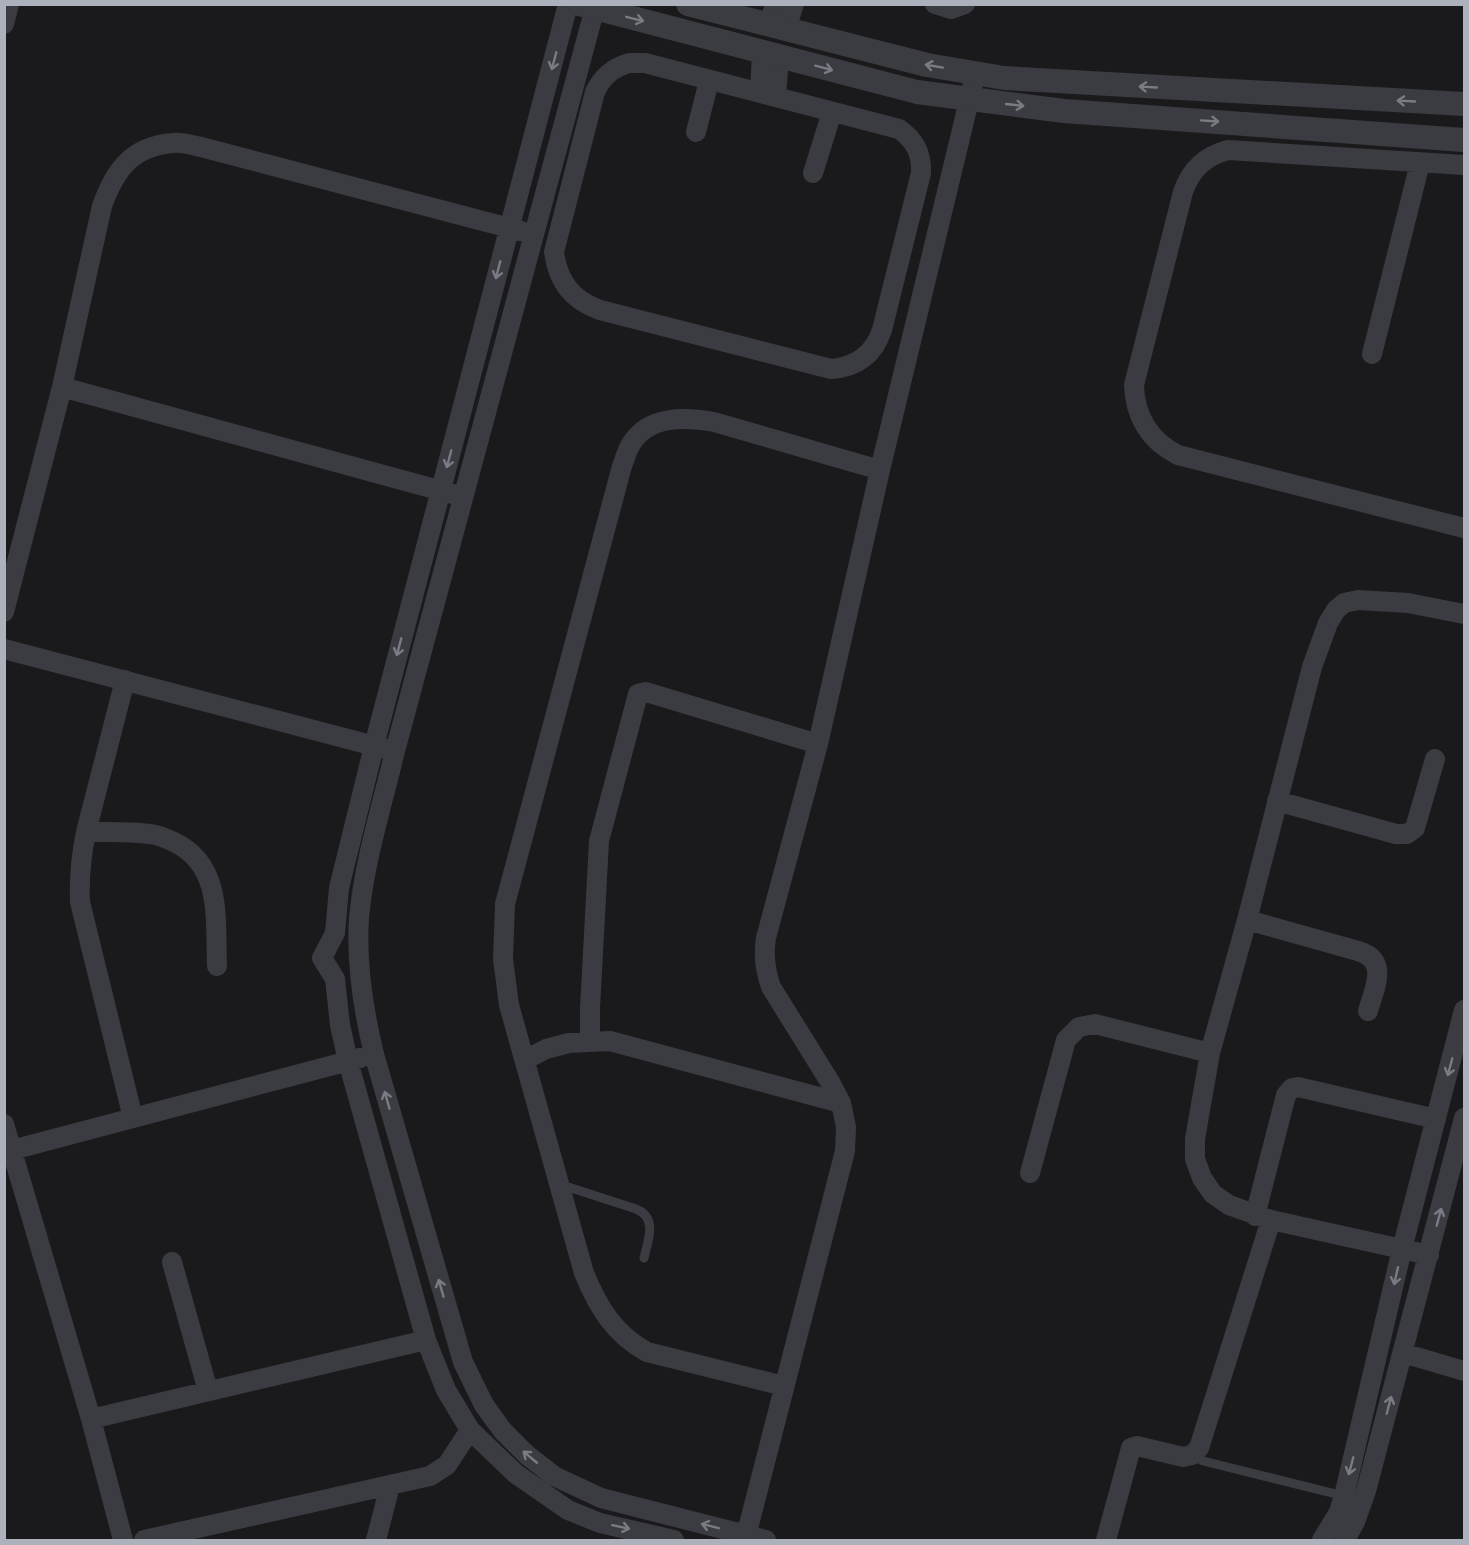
<svg xmlns="http://www.w3.org/2000/svg" width="1469" height="1545" viewBox="0 0 1469 1545" font-family="'Titillium Web',sans-serif">
	<rect width="100%" height="100%" fill="#1a1a1c"/>
	<g fill="none" stroke-linecap="round" stroke-linejoin="round">
		<!-- service -->
		<path stroke="#3b3c41" stroke-width="9" d="M559 1184 636 1209C658 1218 648 1240 644 1258
			M1192 1455 1203 1461 1344 1496"/>
		<!-- minor -->
		<path stroke="#3b3c41" stroke-width="20" d="M568 4 374 746 339 888 335 933 322 958 335 979 340 1025 348 1061 426 1340 446 1390 470 1430 516 1474 568 1510 600 1523 674 1540
			M596 4 395 751C382 806 364 862 359 918 356 964 363 1009 374 1054L463 1362 484 1405 503 1431 527 1455 554 1476 601 1498 766 1540
			M935 4 951 9 965 4
			M4 24 9 4
			M769 25 775 4
			M786 29 794 4
			M629 63H645L899 129C915 140 922 154 921 173L882 330C874 354 857 367 831 369L600 310C572 300 558 282 554 252L595 92C602 77 612 68 629 63Z
			M760 93 762 52
			M776 97 779 56
			M696 132 709 81
			M1464 165 1228 150C1205 156 1191 169 1183 192L1134 385C1135 417 1150 441 1178 455L1464 528
			M813 173 832 112
			M1372 354 1420 163
			M62 387 453 494
			M4 612 62 387 102 206C115 170 132 146 173 143 182 142 192 145 201 147L521 231
			M4 649 386 749
			M125 680 86 832C81 856 79 878 80 902L133 1118
			M1277 801 1396 834H1407L1415 828 1435 759
			M86 832C107 832 129 831 150 834 159 835 168 839 176 843 223 867 215 921 217 966
			M1247 920 1358 951C1390 960 1374 989 1368 1011
			M590 1040V1008L599 841 638 694 646 692 818 744
			M525 1060 546 1049 569 1043 610 1041 841 1103
			M4 1124 91 1419 123 1540
			M12 1150 360 1058
			M1030 1173 1066 1040 1079 1027 1095 1024 1210 1053
			M1255 1216 1286 1095 1292 1088 1298 1087 1436 1119
			M1429 1255 1271 1220 1229 1205 1213 1194 1202 1178 1195 1159V1139L1210 1053 1247 920 1312 667 1328 623 1336 610 1344 603 1358 600 1408 603 1464 614
			M172 1262 208 1391
			M1403 1353 1464 1371
			M784 1386 647 1352C614 1334 598 1307 584 1273L509 1005 503 959 505 904 622 466C625 459 627 450 631 444 649 415 685 417 714 422L880 470
			M91 1419 426 1340
			M144 1540 430 1476 447 1465 470 1430
			M376 1540 390 1486
			M745 1540 845 1151 846 1127 841 1103 830 1082 771 987C765 970 763 956 766 938L818 744 880 470 973 84
			M1106 1540 1131 1448 1137 1446 1183 1457 1192 1455 1199 1448 1271 1220
			M1322 1540 1339 1512 1344 1496 1402 1249 1464 1010
			M1345 1540 1355 1522 1366 1491 1464 1118"/>
		<!-- tertiary -->
		<path stroke="#3b3c41" stroke-width="24" d="M579 4 917 92 1064 111 1464 140
			M688 4 927 65 1004 78 1464 104"/>
	</g>
	<!-- one-way arrows -->
	<defs><path id="oneway-shaft" d="M-6 0H5M1.5-3L5.5 0L1.5 3" fill="none" stroke-width="1.6" stroke-linecap="round" stroke-linejoin="round" transform="scale(1.5)"/></defs>
	<g stroke="#7a7c84">
		<use href="#oneway-shaft" transform="translate(635 19) rotate(14)"/>
		<use href="#oneway-shaft" transform="translate(554 61) rotate(105)"/>
		<use href="#oneway-shaft" transform="translate(934 66) rotate(-170)"/>
		<use href="#oneway-shaft" transform="translate(824 68) rotate(15)"/>
		<use href="#oneway-shaft" transform="translate(1148 87) rotate(-177)"/>
		<use href="#oneway-shaft" transform="translate(1406 101) rotate(-177)"/>
		<use href="#oneway-shaft" transform="translate(1015 105) rotate(6)"/>
		<use href="#oneway-shaft" transform="translate(1210 121) rotate(4)"/>
		<use href="#oneway-shaft" transform="translate(498 270) rotate(105)"/>
		<use href="#oneway-shaft" transform="translate(449 459) rotate(105)"/>
		<use href="#oneway-shaft" transform="translate(399 647) rotate(105)"/>
		<use href="#oneway-shaft" transform="translate(1450 1067) rotate(105)"/>
		<use href="#oneway-shaft" transform="translate(387 1100) rotate(-106)"/>
		<use href="#oneway-shaft" transform="translate(1439 1217) rotate(-75)"/>
		<use href="#oneway-shaft" transform="translate(1396 1276) rotate(103)"/>
		<use href="#oneway-shaft" transform="translate(441 1288) rotate(-106)"/>
		<use href="#oneway-shaft" transform="translate(1389 1405) rotate(-75)"/>
		<use href="#oneway-shaft" transform="translate(530 1457) rotate(-140)"/>
		<use href="#oneway-shaft" transform="translate(1351 1466) rotate(105)"/>
		<use href="#oneway-shaft" transform="translate(710 1526) rotate(-166)"/>
		<use href="#oneway-shaft" transform="translate(621 1527) rotate(12)"/>
	</g>
	<!-- border -->
	<rect width="1469" height="1545" fill="none" stroke="#adb1bb" stroke-width="12"/>
</svg>
